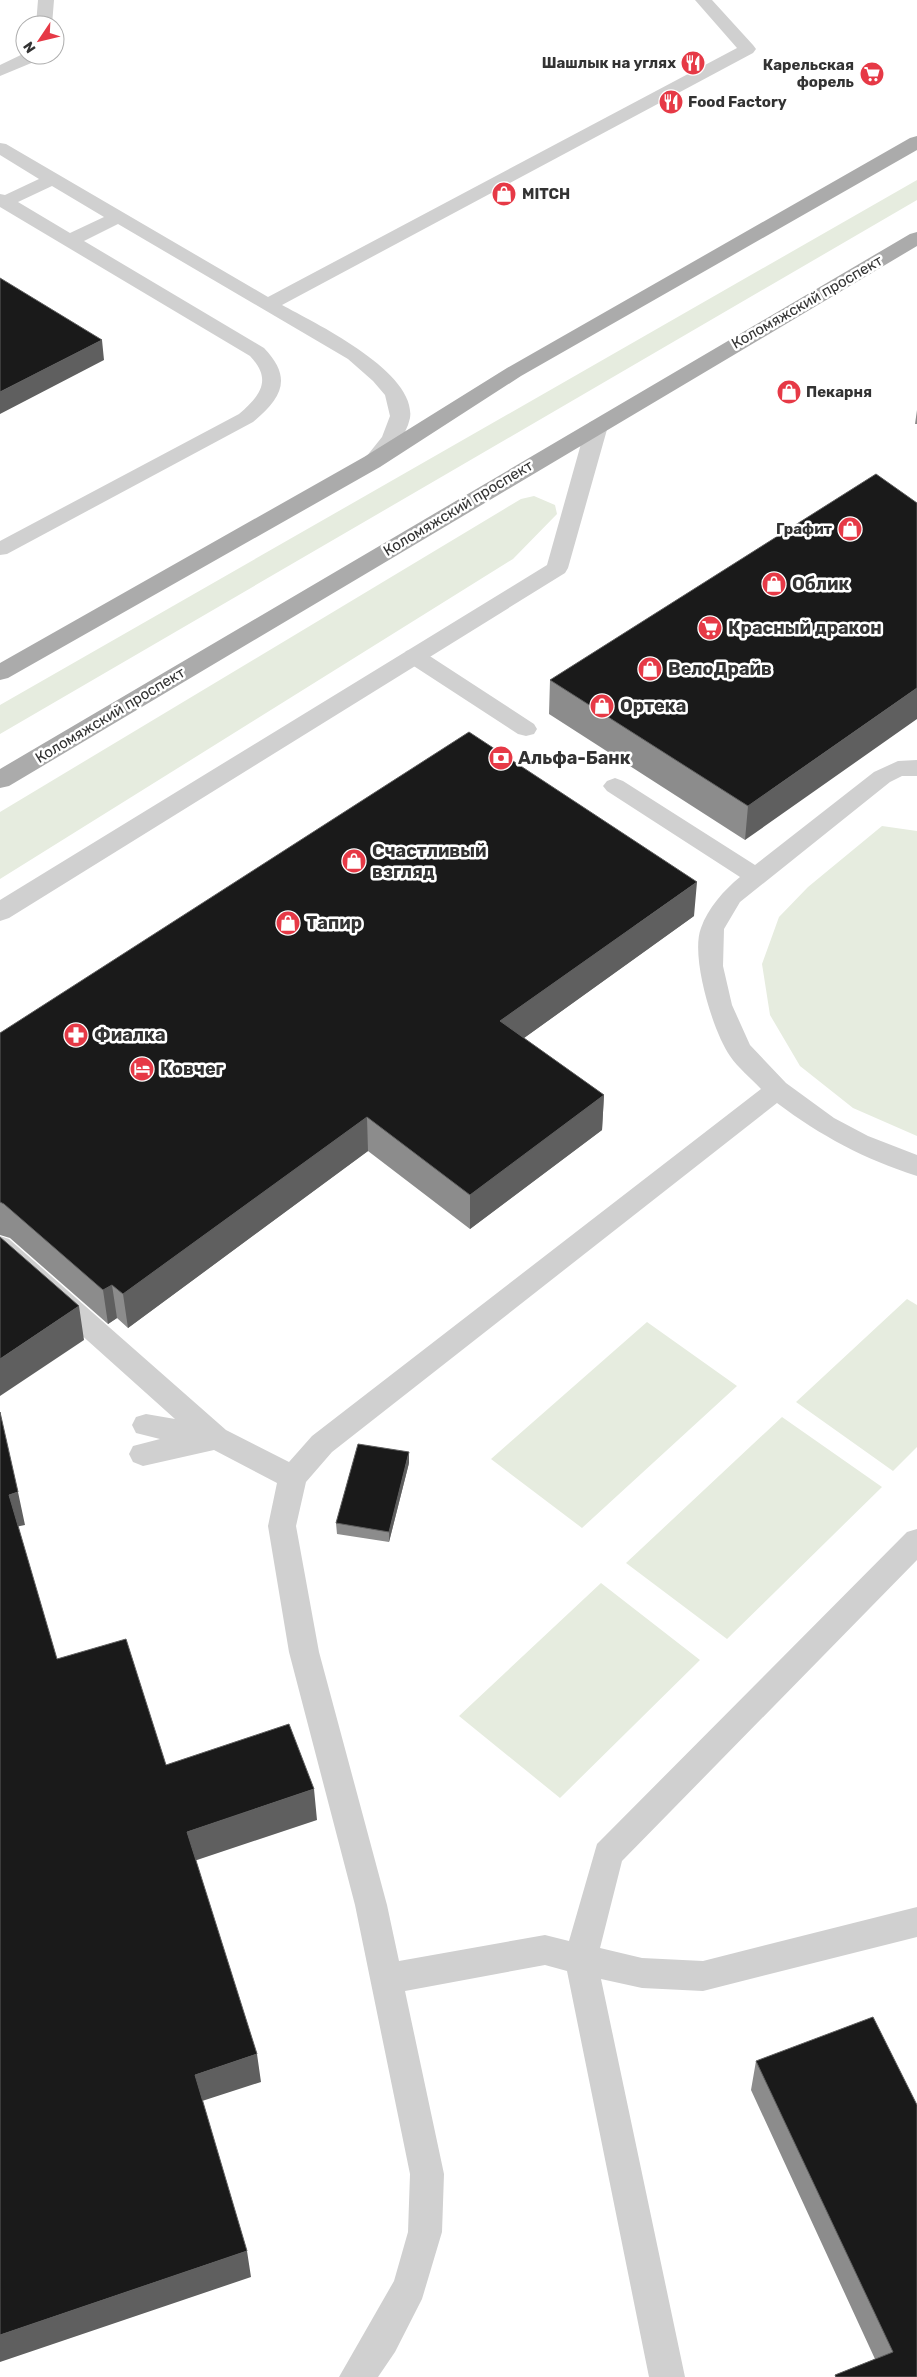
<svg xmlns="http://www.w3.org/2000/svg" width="917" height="2377" viewBox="0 0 917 2377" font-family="Rubik,sans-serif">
	<rect width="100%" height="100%" fill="#fff"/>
	<!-- green -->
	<path fill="#e6ecdf" d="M917 180V200L0 734V705Z
		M534 496 555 505 557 514 513 559 0 879V812L521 499Z
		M882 826 917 831V1136L853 1108 800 1066 770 1015 762 964 779 917 808 887Z
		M907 1299 917 1305V1447L893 1471 796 1402Z
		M647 1322 737 1386 582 1528 491 1459Z
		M782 1417 882 1487 727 1639 626 1563Z
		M601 1583 700 1660 560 1798 459 1716Z"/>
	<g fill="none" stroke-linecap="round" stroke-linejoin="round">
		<!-- lane -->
		<path fill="#d0d0d0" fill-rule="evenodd" d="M38 0H54L52 25H36Z
			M695 0H712L753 45 756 49 753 53 282 305C315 323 417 372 410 418 406 437 391 452 379 466L372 468 365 466 362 462 382 437 390 416 385 395 373 381 348 359 118 224 84 241 264 348C293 378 282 398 253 422L7 554 0 555V541L239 414C260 396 273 380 250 356L0 207V194L5 195 39 179 0 155V143L6 144 268 297 737 48ZM52 186 104 217 70 233 18 202Z
			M25 53V55H44L41 59 0 76V65Z
			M414 649 422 651 534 724 537 729 534 734 526 736 518 734 406 661 403 656 406 651Z
			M917 760V776H902L890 782 740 902 724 929 723 966 732 1005 750 1045 786 1083 834 1118 868 1136 917 1155V1176C864 1159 821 1136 777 1103L332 1452 306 1482 296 1526 319 1652 387 1905 399 1961 545 1935 569 1941 597 1844 907 1532 917 1529V1560L622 1861 600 1948 642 1958 703 1961 917 1907V1937L703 1991 642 1988 601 1979 685 2377H649L567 1971 545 1965 405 1991 444 2174 442 2232 422 2299 395 2352 378 2377H339L394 2281 408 2232 410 2174 355 1905 289 1652 268 1526 277 1483 214 1450 143 1466 133 1462 129 1454 133 1446 160 1439 136 1433 132 1425 136 1417 146 1414 175 1419 0 1262V1236L9 1239 226 1430 289 1462 312 1436 761 1089C751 1078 738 1068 730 1056 713 1032 690 956 701 928 708 908 724 890 740 877L607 791 603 786 607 781 615 778 623 781 755 865 874 772 898 761Z"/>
		<!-- street -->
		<path fill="#d0d0d0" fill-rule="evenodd" d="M597 420 604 422 608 426 568 568 565 573 9 918 0 921V900L547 565 586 426 590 422Z"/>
		<!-- primary -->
		<path fill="#ababab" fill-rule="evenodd" d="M917 136V150L521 376 380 467 8 678 0 680V663L364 457 507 368 910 138Z
			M917 232V246L9 786 0 788V769L910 234Z"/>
	</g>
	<!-- wall -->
	<path fill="#8c8c8c" d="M917 410V424H915Z
		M917 503 745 840 549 714 550 680Z
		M694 916 524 1038 604 1095 602 1130 470 1229 368 1151 128 1328 117 1318 108 1324 10 1238 0 1235V1033Z
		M409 1463 389 1542 337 1534 336 1523Z
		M756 2061 917 2377H835V2375L875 2359 751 2090Z"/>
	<!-- shaded-wall -->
	<path fill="#5f5f5f" d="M102 340 104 360 0 414V392Z
		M917 688V719L745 840 748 806Z
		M697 882 694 916 499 1056 500 1021Z
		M604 1095 602 1130 470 1229V1195Z
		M367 1117 368 1151 128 1328 123 1294Z
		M112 1285 117 1318 108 1324 103 1290Z
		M79 1306 84 1340 0 1396V1359Z
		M409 1452V1463L389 1542V1532Z
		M18 1492 25 1525 15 1527 9 1495Z
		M314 1789 317 1820 191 1862 187 1832Z
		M257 2054 261 2082 199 2102 195 2075Z
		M247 2251 251 2277 0 2362V2335Z"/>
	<!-- building -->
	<path fill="#1a1a1a" stroke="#5f5f5f" d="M0 278 102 340 0 392Z
		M876 474 917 503V688L748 806 550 680Z
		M469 732 697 882 500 1021 604 1095 470 1195 367 1117 123 1294 112 1285 103 1290 4 1204 0 1202V1033Z
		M0 1237 79 1306 0 1359Z
		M0 1412 18 1492 9 1495 57 1659 126 1639 166 1765 289 1724 314 1789 187 1832 257 2054 195 2075 247 2251 0 2335Z
		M358 1444 409 1452 389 1532 336 1523Z
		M873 2017 917 2105V2377H836L835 2375 893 2352 756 2061Z"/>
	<!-- icons -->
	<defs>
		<symbol id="restaurant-disc" viewBox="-11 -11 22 22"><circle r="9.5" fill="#e63946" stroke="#fff"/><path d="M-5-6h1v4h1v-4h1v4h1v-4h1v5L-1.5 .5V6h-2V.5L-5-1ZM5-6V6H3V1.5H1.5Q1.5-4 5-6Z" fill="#fff"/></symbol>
		<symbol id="supermarket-disc" viewBox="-11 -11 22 22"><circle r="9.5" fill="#e63946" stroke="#fff"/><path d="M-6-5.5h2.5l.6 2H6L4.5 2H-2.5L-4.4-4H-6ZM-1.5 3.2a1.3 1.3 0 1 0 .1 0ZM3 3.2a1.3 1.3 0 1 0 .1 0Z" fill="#fff"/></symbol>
		<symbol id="shop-disc" viewBox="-11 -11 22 22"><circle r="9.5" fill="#e63946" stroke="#fff"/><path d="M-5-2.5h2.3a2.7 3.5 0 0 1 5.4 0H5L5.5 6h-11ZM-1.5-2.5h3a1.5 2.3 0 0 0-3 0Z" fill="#fff"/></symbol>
		<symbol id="bank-disc" viewBox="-11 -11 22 22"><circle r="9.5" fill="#e63946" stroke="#fff"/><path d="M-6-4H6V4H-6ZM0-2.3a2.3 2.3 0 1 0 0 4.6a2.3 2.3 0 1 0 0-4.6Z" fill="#fff"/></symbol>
		<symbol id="pharmacy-disc" viewBox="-11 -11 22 22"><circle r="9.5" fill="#e63946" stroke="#fff"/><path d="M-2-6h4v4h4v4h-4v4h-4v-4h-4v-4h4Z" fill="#fff"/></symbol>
		<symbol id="hotel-disc" viewBox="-11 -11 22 22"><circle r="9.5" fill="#e63946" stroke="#fff"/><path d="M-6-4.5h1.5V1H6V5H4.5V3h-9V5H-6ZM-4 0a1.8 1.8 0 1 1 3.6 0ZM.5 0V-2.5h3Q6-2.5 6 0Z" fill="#fff"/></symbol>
	</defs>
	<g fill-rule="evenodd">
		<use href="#restaurant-disc" x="679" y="49" width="28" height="28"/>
		<use href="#supermarket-disc" x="858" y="60" width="28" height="28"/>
		<use href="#restaurant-disc" x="657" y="88" width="28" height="28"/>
		<use href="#shop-disc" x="490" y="180" width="28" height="28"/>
		<use href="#shop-disc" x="775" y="378" width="28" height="28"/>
		<use href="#shop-disc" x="836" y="515" width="28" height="28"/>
		<use href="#shop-disc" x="760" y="570" width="28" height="28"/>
		<use href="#supermarket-disc" x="696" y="614" width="28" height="28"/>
		<use href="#shop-disc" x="636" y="655" width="28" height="28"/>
		<use href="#shop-disc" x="588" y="692" width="28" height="28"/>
		<use href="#bank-disc" x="487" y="744" width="28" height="28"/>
		<use href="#shop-disc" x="340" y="847" width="28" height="28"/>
		<use href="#shop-disc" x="274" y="909" width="28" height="28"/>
		<use href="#pharmacy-disc" x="62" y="1021" width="28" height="28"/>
		<use href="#hotel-disc" x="128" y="1055" width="28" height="28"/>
	</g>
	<g text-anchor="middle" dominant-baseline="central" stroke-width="5" stroke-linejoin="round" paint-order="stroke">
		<!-- far-poi labels -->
		<g font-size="15" font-weight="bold" fill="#333" stroke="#fff" text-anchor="end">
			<text x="676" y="63">Шашлык на углях</text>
			<text x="854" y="65">Карельская<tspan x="854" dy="17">форель</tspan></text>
			<text x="688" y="102" text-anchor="start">Food Factory</text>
			<text x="522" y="194" text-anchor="start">MITCH</text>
			<text x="806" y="392" text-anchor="start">Пекарня</text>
			<text x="832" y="529">Графит</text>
		</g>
		<!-- far-street labels -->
		<g font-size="15" fill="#333" stroke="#fff">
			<text transform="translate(807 302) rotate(-30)">Коломяжский проспект</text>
			<text transform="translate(458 508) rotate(-31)">Коломяжский проспект</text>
			<text transform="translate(110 715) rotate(-31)">Коломяжский проспект</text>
		</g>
		<!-- poi labels -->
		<g font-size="18" font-weight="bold" fill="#333" stroke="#fff" text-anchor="start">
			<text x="792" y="584">Облик</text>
			<text x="728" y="628">Красный дракон</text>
			<text x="668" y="669">ВелоДрайв</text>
			<text x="620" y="706">Ортека</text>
			<text x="518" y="758">Альфа-Банк</text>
			<text x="372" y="851">Счастливый<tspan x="372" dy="21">взгляд</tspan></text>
			<text x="306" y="923">Тапир</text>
			<text x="94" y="1035">Фиалка</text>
			<text x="160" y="1069">Ковчег</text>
		</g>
	</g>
	<!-- north arrow -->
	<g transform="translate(40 40) rotate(235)"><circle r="24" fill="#ffffff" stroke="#adadad"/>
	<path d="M0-4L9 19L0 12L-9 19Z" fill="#e63946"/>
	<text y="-8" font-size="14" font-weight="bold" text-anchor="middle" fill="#333333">N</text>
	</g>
</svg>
